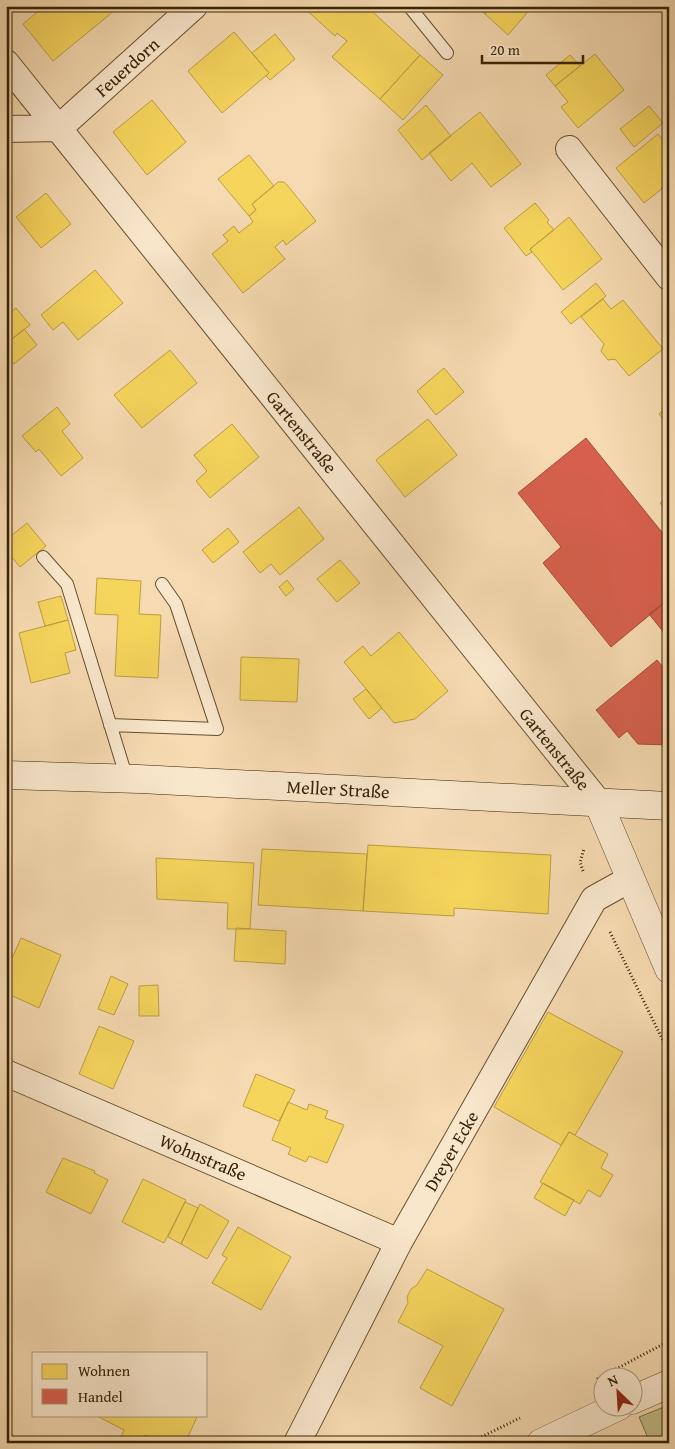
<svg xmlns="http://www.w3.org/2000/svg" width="675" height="1449" viewBox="0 0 675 1449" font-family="'Gentium Book Plus',serif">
	<rect width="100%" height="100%" fill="#f6dab1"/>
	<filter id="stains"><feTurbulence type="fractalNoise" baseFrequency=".004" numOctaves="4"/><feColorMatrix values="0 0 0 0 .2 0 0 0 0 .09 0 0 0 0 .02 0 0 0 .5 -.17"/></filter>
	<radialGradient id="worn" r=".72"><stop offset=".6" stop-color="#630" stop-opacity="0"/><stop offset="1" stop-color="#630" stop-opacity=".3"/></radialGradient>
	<!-- green -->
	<path fill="#c3bd87" stroke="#7c7046" d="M669 1405V1443H650L639 1417Z"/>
	<!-- homes -->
	<path fill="#f6d55c" stroke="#bc9f42" d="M31 6H120L53 61 23 24 36 13Z
		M302 6H366L420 55 380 99 332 57 347 41 337 33 335 36Z
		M476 6H492L485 14Z
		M492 6H533L508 35 485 14Z
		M234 32 269 73 222 113 188 71Z
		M275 34 295 59 270 80 266 76 269 73 252 53Z
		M595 54 624 90 578 128 561 107 568 102 555 86Z
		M420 55 443 75 403 120 380 99Z
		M570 55 580 66 555 86 546 75Z
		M152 100 186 142 147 175 113 132Z
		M426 105 451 136 422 160 398 130Z
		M649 106 663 123 634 147 620 129Z
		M480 112 521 164 491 187 472 163 451 181 429 153Z
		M658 134 669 147V183L644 203 616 168Z
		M249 155 274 186 252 204 256 210 249 216 218 179Z
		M278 182H284L288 186 316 221 286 245 283 240 275 247 285 259 243 293 212 254 228 241 223 235 234 226 239 233 253 222 249 216 256 210 252 204Z
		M46 193 71 224 41 248 16 217Z
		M535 203 549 220 547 222 554 230 530 249 532 252 526 256 504 228Z
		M569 217 602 259 563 290 530 249Z
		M95 270 123 303 78 340 63 322 53 330 41 315Z
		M596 283 606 296 571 324 561 312Z
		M603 299 611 309 623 300 663 349 629 376 615 359 608 360 601 351 604 344 581 317Z
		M16 308 30 325 7 343 6 316Z
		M24 329 37 345 14 364 6 355V344Z
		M170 350 197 383 142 428 114 395Z
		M444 368 464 392 436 415 417 391Z
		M669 406V426L659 414Z
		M57 407 70 424 62 431 83 458 61 476 39 449 36 452 22 436Z
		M428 419 457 455 405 497 376 460Z
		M232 424 259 457 210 498 196 481 207 471 194 455Z
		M669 496V514L660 503Z
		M299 507 324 539 280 575 271 564 260 573 243 552Z
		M27 523 46 546 20 567 6 550V540Z
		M228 528 239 542 213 563 202 550Z
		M340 560 360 583 337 602 317 579Z
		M97 578 141 581 139 614 161 615 158 678 115 676 118 615 95 614Z
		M287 580 294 589 286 596 279 587Z
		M61 596 68 620 45 626 38 602Z
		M68 620 76 650 65 653 70 673 31 683 19 633Z
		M399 632 448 691 415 719 394 723 344 662 363 646 371 656Z
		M241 657 299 659 297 702 240 700Z
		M366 689 382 708 369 719 353 699Z
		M368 845 551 855 548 914 454 908V916L363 911Z
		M262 849 367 854 363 911 258 905Z
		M156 858 254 863 250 929H227L228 903 157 899Z
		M236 928 286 931 285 964 234 961Z
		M21 938 61 955 39 1008 6 993V972Z
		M111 976 128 984 114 1015 98 1009Z
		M158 985 159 1016H139V986Z
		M548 1012 623 1052 580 1127 575 1135 569 1132 561 1145 494 1107Z
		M99 1026 134 1041 113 1089 79 1074Z
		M256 1074 295 1090 279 1121 243 1106Z
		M288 1102 307 1110 309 1104 328 1111 325 1118 344 1125 327 1163 309 1156 306 1162 288 1154 291 1148 272 1140Z
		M569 1132 608 1154 601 1168 613 1175 600 1197 588 1190 580 1204 540 1182Z
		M63 1158 95 1171 94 1173 108 1180 91 1214 46 1192Z
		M143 1179 186 1200 164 1243 122 1222Z
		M543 1183 574 1200 565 1216 534 1198Z
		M185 1202 198 1208 181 1244 168 1237Z
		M200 1204 229 1221 207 1259 181 1244Z
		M238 1227 291 1257 261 1310 212 1283 227 1258 222 1255Z
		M427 1269 504 1309 452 1406 420 1388 443 1346 398 1322 408 1303 407 1297 411 1289 417 1285Z
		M95 1415H198L185 1443H161L145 1435 141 1443H118L124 1430Z"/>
	<!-- shops -->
	<path fill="#d6604d" stroke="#a64d37" d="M586 438 669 541V599L611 647 543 563 561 547 518 493Z
		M669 599V639L649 614Z
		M657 660 669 674V745L638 744 627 731 619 738 596 710Z"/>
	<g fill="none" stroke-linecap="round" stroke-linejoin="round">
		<defs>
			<path id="service" d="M409 6 447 53
				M43 557 67 584 127 779
				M110 725 217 729 176 604 162 584"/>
			<path id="minor" d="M6 63 598 802
				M59 128 194 6
				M6 129 59 128
				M569 149 669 277
				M6 1073 399 1242
				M297 1443 399 1242 594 899 630 879"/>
			<path id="tertiary" d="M598 802 669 969
				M632 1400 669 1384
				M541 1443 619 1406"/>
			<path id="secondary" d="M6 775 139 779 669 806"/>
		</defs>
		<!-- service casing -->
		<use href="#service" stroke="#66502f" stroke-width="14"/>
		<!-- minor casing -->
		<use href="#minor" stroke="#66502f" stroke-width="28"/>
		<!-- tertiary casing -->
		<use href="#tertiary" stroke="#66502f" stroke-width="29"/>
		<!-- secondary casing -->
		<use href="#secondary" stroke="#362204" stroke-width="29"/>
		<!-- path -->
		<path stroke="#362204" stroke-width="3" stroke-dasharray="1 2.5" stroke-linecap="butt" d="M583 871 580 862 584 849
			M610 932 669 1053
			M597 1379 669 1341
			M469 1443 520 1418"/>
		<!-- service -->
		<use href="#service" stroke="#f9e7cc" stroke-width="12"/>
		<!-- minor -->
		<use href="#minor" stroke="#f9e7cc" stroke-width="26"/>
		<!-- tertiary -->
		<use href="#tertiary" stroke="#f9e7cc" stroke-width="28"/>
		<!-- secondary -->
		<use href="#secondary" stroke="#f9e7cc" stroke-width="28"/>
	</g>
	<g text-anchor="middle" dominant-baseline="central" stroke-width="5" stroke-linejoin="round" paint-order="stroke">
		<!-- street labels -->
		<g font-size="18" fill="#362204" stroke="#f9e7cc">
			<text transform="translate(127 67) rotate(-42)">Feuerdorn</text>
			<text transform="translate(302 432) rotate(51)">Gartenstraße</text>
			<text transform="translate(555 749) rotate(51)">Gartenstraße</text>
			<text transform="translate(338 789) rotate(3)">Meller Straße</text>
			<text transform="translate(451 1151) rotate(-60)">Dreyer Ecke</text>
			<text transform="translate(203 1157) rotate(23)">Wohnstraße</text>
		</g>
	</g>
	<!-- margin -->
	<rect width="675" height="1449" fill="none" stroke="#f6dab1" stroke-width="25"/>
	<rect x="8" y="8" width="660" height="1434" fill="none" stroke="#362204" stroke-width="2.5"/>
	<rect x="12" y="12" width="650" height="1424" fill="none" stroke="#362204"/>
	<!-- legend -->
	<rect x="32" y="1352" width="175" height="65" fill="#f9e7cc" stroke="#ab987c"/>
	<rect x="42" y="1364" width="25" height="15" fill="#f6d55c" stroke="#ab987c"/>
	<text x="78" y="1376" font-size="15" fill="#362204">Wohnen</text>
	<rect x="42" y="1389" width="25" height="15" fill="#d6604d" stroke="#ab987c"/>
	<text x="78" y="1402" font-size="15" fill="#362204">Handel</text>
	<!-- north arrow -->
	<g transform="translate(618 1392) rotate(335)"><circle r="24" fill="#f9e7cc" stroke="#ab987c"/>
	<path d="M0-4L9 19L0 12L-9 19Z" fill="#8f2418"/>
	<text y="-8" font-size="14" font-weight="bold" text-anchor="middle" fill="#362204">N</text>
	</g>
	<!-- scale -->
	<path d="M482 55v8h101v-8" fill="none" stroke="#362204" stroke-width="2.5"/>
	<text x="490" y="55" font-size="15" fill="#362204" stroke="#f9e7cc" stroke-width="4" paint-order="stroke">20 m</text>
	<rect width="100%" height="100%" filter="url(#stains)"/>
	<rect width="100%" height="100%" fill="url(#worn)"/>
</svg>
